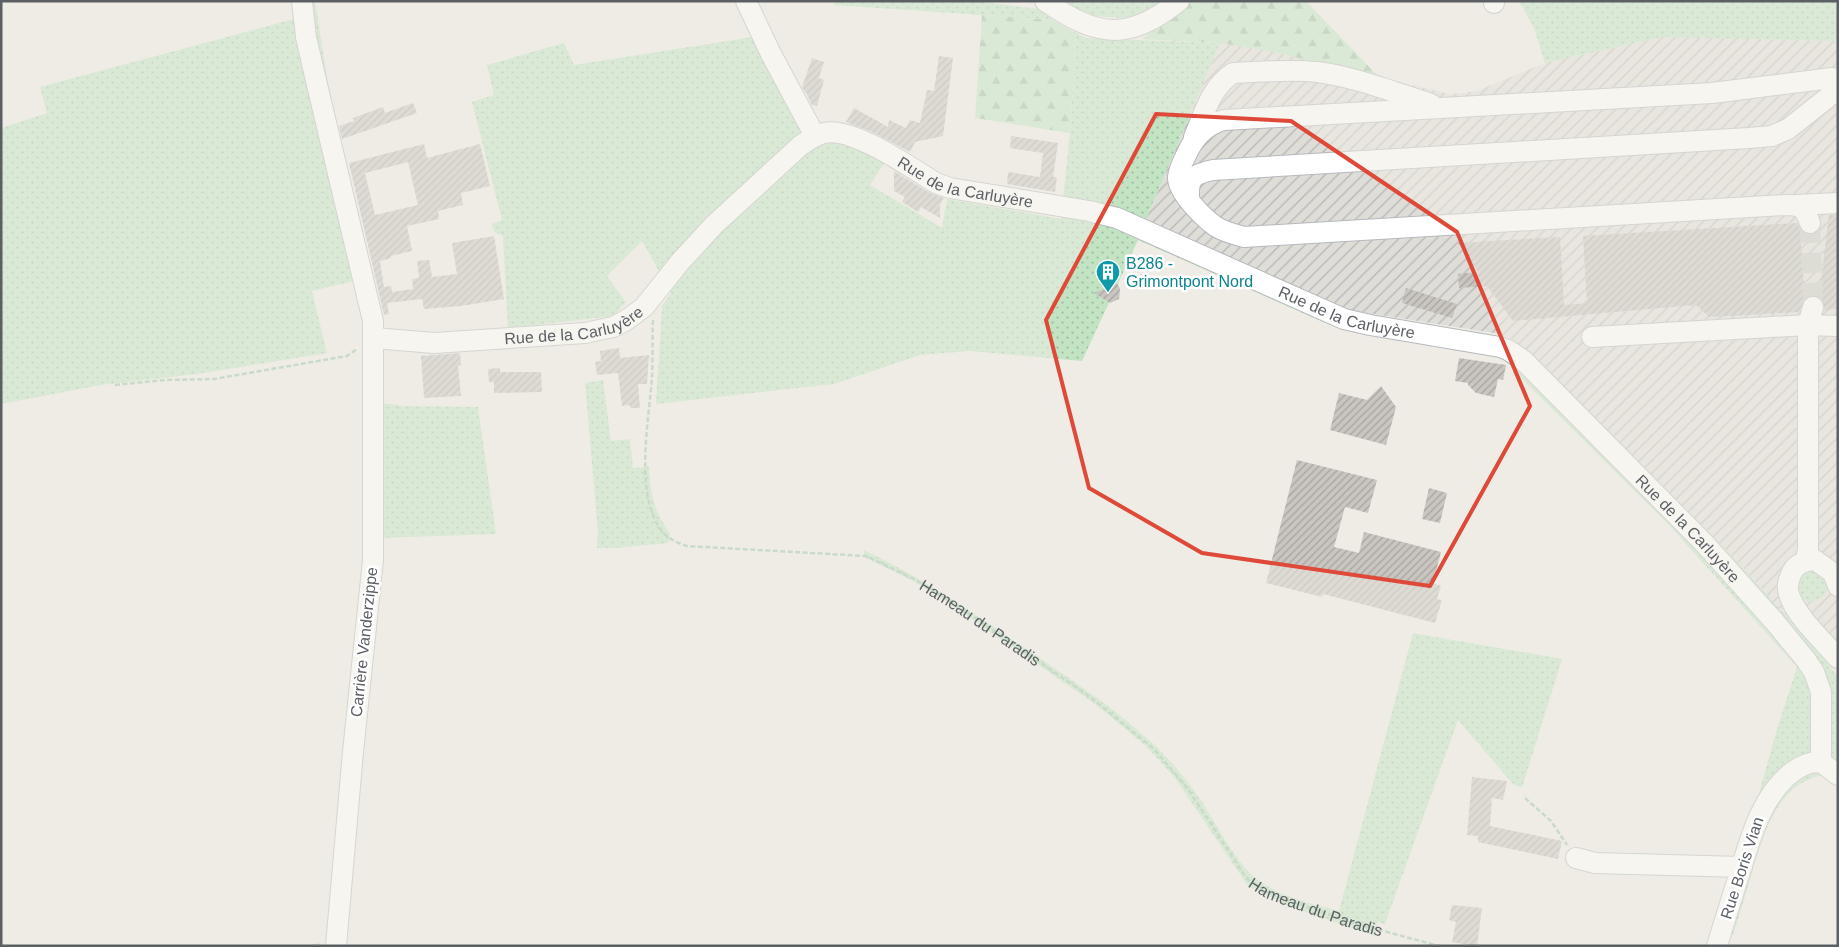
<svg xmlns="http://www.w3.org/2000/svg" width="1839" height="947" viewBox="0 0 1839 947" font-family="Helvetica,sans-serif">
	<defs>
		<pattern id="industrial-furrows" width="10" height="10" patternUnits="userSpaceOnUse" patternTransform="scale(1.25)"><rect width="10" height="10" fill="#dfddd8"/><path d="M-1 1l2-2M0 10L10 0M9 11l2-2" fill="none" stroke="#b8b6b3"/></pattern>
		<pattern id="grass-dots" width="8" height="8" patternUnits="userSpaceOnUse" patternTransform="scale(1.25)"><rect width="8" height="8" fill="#c2e4c3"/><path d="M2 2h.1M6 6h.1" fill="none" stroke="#a1bca2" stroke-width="1.8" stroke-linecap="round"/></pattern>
		<pattern id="forest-firs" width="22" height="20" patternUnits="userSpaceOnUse" patternTransform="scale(1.25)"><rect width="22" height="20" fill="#c2e4c3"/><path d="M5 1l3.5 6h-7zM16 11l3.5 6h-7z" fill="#a1bca2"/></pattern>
		<pattern id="building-hatch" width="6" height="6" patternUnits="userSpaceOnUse" patternTransform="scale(1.25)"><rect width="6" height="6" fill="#c9c6c1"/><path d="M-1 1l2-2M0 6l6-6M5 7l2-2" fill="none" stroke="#a6a4a0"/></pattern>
	</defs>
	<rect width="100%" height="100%" fill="#eeece4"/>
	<!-- industrial -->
	<path fill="url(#industrial-furrows)" d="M1662 37 1838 41V654L1824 658 1734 558 1645 468 1522 347 1510 338 1494 333 1348 310 1319 301 1146 219 1220 43 1274 52 1450 94 1465 93 1479 90 1545 63Z"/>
	<!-- grass -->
	<path fill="url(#grass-dots)" d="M292 1H315L332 109 354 281 312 291 327 353 197 374 101 385 1 404V128L47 113 40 87 294 19Z
		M834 1H975L1038 9 1053 20 834 5Z
		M1064 1H1163L1147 14 1121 18 1095 16 1081 11Z
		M1519 1H1838V41L1662 37 1545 63 1534 28Z
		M1076 33 1086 38 1220 43 1146 219 1319 301 1336 307 1330 325 1138 240 1082 361 969 351 920 355 834 384 656 404 662 306 671 293 642 241 607 276 626 302 614 316 508 328 503 236 494 232 492 224 502 220 472 102 494 95 487 65 564 43 574 65 753 37 824 140 851 145 885 162 870 185 942 228 947 199 1061 219 1070 133Z
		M1522 347 1645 468 1734 558 1824 658 1838 677V786L1823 775C1777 784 1764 833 1752 872 1746 893 1740 914 1733 935L1712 929 1760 790 1775 736 1797 667 1668 524 1513 370Z
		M603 380 611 441 630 439 633 468 649 467C651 497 653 508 670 534L668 543 615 548H597L598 532 585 383Z
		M368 401 404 406 478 407 496 534 380 538Z
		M864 550C921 577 973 613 1025 648 1064 675 1105 701 1141 733 1166 754 1190 782 1207 810 1221 832 1233 857 1252 875 1275 896 1310 903 1339 911L1413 633 1562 659 1522 788 1513 784 1458 720 1385 924 1377 922 1375 936 1288 906 1248 886 1175 778 1146 746 1095 704 937 595 911 580 864 557Z
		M1806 569H1819L1829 587C1824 599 1808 609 1799 594 1796 590 1796 584 1796 579Z"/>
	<!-- forest -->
	<path fill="url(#forest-firs)" d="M1192 1H1306L1380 78 1274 52 1220 43 1142 39Z
		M982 15 1053 20 1076 33 1070 133 975 118Z"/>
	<!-- building -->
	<path fill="url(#building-hatch)" fill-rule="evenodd" d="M939 56 953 58 943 136 915 142 910 152 870 131 846 122 854 108 888 127 889 120 906 128 910 120 920 123 927 90 934 91Z
		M812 58 824 62 819 78 824 80 817 106 812 105 807 95V93L805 92 802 87Z
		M413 103 417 113 342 139 339 126 354 121 353 118 383 107 385 113Z
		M1011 136 1058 143 1053 177H1057L1055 192 1007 184 1008 172 1040 177 1043 153 1010 148Z
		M424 144 427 158 480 144 490 186 461 193 463 205 438 211 439 219 407 226 412 251 391 256V258L380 261 384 287 391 286 392 292 413 289 412 279 419 278 417 261 429 260 432 277 457 274 452 243 494 236 504 299 461 306 424 309 422 299 387 303 389 314 384 315 349 163ZM408 162 418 205 375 215 365 173Z
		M894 171 930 193 944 198 940 205V218L921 207 918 212 902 202 905 197 894 191Z
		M1829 215H1838V309L1824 310V304L1819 297Z
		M1797 223 1800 229 1805 299 1799 312 1709 317 1696 305 1513 321 1487 286 1459 288 1458 274 1478 272 1458 243 1560 237 1564 305 1587 303 1583 236Z
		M1117 283 1120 289 1119 299 1110 303 1094 293Z
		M1406 288 1457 304 1452 318 1402 303Z
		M619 348 620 358 649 355 647 384H638L640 408H631L629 405 622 406 618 373 597 375 595 362 601 361 600 351Z
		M460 353 461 365 458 366 461 396 424 398 421 356Z
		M1459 358 1506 365 1503 380 1498 379 1494 397 1476 393 1468 385V383L1455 381Z
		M500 368V372H541L542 392 494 393V382H489L488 369Z
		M1381 386 1396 407 1386 445 1330 430 1339 393 1367 400Z
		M1297 460 1377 480 1368 513 1345 507 1334 547 1359 553 1364 532 1441 552 1433 583 1441 586 1437 599 1442 600 1435 623 1323 594 1322 597 1266 583Z
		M1429 488 1447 493 1440 523 1422 519Z
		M1472 777 1507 781 1503 800 1492 798 1490 826 1562 841 1558 859 1478 842V836L1467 835Z
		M1452 905 1482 908 1477 946 1452 942 1456 922 1449 920Z"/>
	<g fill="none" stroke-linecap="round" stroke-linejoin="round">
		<!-- minor-tunnel -->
		<path stroke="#cac9c4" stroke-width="20" stroke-dasharray="20 10" stroke-linecap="butt" d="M1810 223 1813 307"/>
		<defs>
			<g id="minor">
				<path d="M302 1 306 37 314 72 373 321V560L353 752 336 946"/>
				<path d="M746 1 771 54 815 136"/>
				<path d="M1045 1C1097 37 1128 42 1179 1"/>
				<path d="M1494 3V1"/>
				<path d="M1194 137C1204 114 1211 87 1233 73 1260 72 1289 69 1317 72 1356 77 1393 92 1431 104"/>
				<path d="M1189 199C1188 178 1193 174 1213 170L1749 138 1772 136 1788 129 1831 95 1838 93"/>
				<path d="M1796 205 1838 203"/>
				<path d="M1810 223C1805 209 1802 205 1786 205L1244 237C1234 234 1224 232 1215 226 1204 218 1177 192 1178 177 1179 167 1185 158 1189 149 1197 134 1208 124 1224 120L1712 93 1832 78 1838 79"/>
				<path d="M1592 337 1808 325 1838 326"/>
				<path id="s2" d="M374 338 434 343 585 333 613 327 625 321 644 307 680 262 714 225 800 146C807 141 815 135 824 133 852 126 911 168 936 183L950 188 1089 211 1117 218 1344 319 1370 325 1500 347 1508 350 1523 360 1704 543 1774 621 1806 660 1814 672 1821 692V762C1795 760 1772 790 1762 811 1753 828 1748 847 1742 865 1734 892 1725 919 1717 946"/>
				<path d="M1806 560 1808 549V325L1813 307"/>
				<path d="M1838 586 1833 573 1815 560C1806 560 1796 564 1792 572 1789 579 1786 586 1789 594 1794 614 1824 642 1838 658"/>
				<path d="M1821 762 1838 775"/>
				<path d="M1576 858 1595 863 1742 867"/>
			</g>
		</defs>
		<!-- minor casing -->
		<use href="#minor" stroke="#b6b9bd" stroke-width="22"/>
		<!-- path -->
		<g stroke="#9cc4a8" stroke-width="2.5" stroke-dasharray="5 2.5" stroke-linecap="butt">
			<path id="s1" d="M653 320C652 339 653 358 652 377 649 420 635 490 659 527 666 538 675 542 687 546L866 556 914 579 952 602 1089 696 1154 749 1188 789 1247 879 1269 893 1291 901 1354 923 1439 946"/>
			<path d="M115 385 166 380 214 379 347 356 357 349"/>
			<path d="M1525 798 1551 821 1567 845"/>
			<path d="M312 946 320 944"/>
		</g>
		<!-- minor -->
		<use href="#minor" stroke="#fff" stroke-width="20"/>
	</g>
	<!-- marked area -->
	<path d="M0 0H1839V947H0ZM1156 114 1291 121 1457 232 1530 406 1430 586 1202 553 1089 488 1046 320Z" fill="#eeece4" fill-opacity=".55" fill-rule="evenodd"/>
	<path fill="none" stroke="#de4939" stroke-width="4" stroke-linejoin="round" d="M1156 114 1291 121 1457 232 1530 406 1430 586 1202 553 1089 488 1046 320Z"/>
	<!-- icons -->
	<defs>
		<symbol id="building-pin" viewBox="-11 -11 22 30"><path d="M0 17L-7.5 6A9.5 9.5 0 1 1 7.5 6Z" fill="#0f9aa8" stroke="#fff"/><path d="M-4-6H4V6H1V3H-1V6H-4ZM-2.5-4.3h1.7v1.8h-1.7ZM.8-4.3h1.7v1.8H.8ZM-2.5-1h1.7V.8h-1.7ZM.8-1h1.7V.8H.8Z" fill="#fff"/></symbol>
	</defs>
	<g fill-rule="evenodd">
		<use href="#building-pin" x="1094" y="258" width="28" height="38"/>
	</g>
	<g text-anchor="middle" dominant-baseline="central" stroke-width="5" stroke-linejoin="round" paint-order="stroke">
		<!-- street labels -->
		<g font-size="16" fill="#5c5f64" stroke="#fff">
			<text stroke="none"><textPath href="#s2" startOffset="682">Rue de la Carluyère</textPath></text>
			<text stroke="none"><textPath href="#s2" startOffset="1088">Rue de la Carluyère</textPath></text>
			<text stroke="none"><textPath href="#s2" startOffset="202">Rue de la Carluyère</textPath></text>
			<text stroke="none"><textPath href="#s2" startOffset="1508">Rue de la Carluyère</textPath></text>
			<text stroke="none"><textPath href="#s1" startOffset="556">Hameau du Paradis</textPath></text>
			<text transform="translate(364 642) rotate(-84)">Carrière Vanderzippe</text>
			<text transform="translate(1742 868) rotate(-72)">Rue Boris Vian</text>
			<text stroke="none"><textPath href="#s1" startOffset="1006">Hameau du Paradis</textPath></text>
		</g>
		<!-- culture labels -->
		<g font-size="16" fill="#0d838f" stroke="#fff" text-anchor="start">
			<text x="1126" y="263">B286 -<tspan x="1126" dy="18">Grimontpont Nord</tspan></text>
		</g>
	</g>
	<!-- border -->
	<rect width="1839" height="947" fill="none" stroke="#5c5f64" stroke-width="5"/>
</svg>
